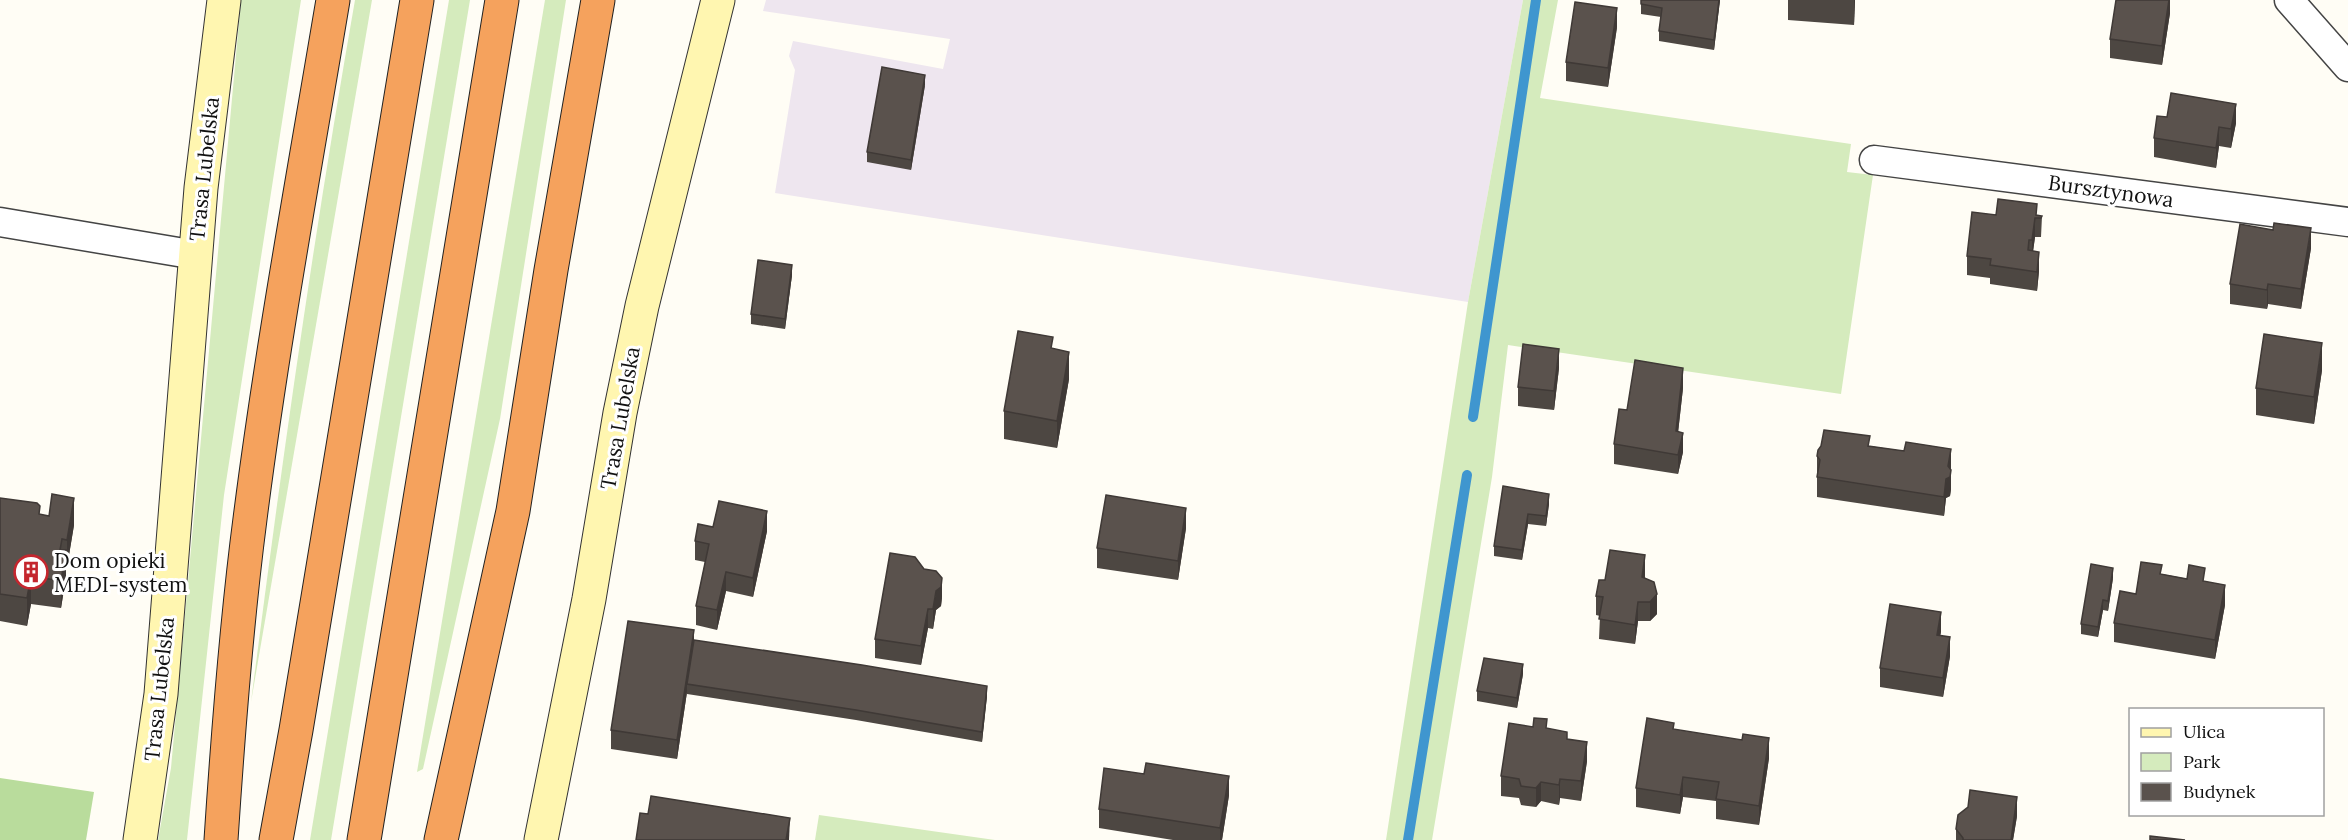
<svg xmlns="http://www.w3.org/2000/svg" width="2348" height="840" font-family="Lora,serif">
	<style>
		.industrial { fill: #eee6ef }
		.green { fill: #d5ebbd }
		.forest { fill: #b9dc9c }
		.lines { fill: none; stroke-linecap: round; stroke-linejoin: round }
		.stream { stroke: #3f96cf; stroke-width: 10 }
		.street-casing { stroke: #444; stroke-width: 31 }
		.secondary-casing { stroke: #333; stroke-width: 35 }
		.highway-casing { stroke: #222; stroke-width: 35 }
		.street { stroke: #fff; stroke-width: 28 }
		.secondary { stroke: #fff6b0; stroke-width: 33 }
		.highway { stroke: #f5a25d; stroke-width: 33 }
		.wall { fill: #4d4742 }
		.shaded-wall { fill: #3f3936 }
		.building { fill: #5a524d; stroke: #3f3936; stroke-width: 1.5 }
		.labels { text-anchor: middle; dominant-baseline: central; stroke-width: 6; stroke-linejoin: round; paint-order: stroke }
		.street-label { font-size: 21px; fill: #111; stroke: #fff }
		.poi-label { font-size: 21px; fill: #111; stroke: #fff; text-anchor: start }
	</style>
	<rect width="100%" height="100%" fill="#fffdf5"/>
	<path class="industrial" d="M766 0H1523L1468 302 775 193 795 70 789 56 793 41 943 69 950 39 763 11Z"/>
	<g class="green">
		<path d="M241 0H301L224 495 187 840H158L171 768Z"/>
		<path d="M355 0H372L251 702C281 467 314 233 355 0Z"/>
		<path d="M449 0H470L331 840H310Z"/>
		<path d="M545 0H566L500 419 423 769 417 772Z"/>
		<path d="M1523 0H1558L1540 98 1851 144 1847 172 1873 175 1841 394 1508 345 1492 477 1432 840H1386L1468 302Z"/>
		<path d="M819 815 995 840H815Z"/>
	</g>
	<path class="forest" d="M0 778 94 792 86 840H0Z"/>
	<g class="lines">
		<g class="stream">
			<path d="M1473 417 1536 0"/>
			<path d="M1408 840 1467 475"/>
		</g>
		<defs>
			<g id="street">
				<path d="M2289 0 2348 67"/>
				<path d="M1874 160 2348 222"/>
				<path d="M0 222 196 255"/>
			</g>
			<g id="secondary">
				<path d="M140 840 161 694 201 188 224 0"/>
				<path d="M541 840 589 599 620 413 642 306 718 0"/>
			</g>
			<g id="highway">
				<path d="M221 840C228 733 236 626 250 519 272 346 304 173 333 0"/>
				<path d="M276 840 296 730 417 0"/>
				<path d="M364 840 502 0"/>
				<path d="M441 840 513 511 551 270 598 0"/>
			</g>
		</defs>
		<use href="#street" class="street-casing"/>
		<use href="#secondary" class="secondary-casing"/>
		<use href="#highway" class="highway-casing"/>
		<use href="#street" class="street"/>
		<use href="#secondary" class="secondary"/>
		<use href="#highway" class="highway"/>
	</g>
	<g class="wall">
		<path d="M1720 0 1714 50 1659 41V31L1661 17 1641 14V4Z"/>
		<path d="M1788 0H1855L1854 25 1788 20Z"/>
		<path d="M2170 0V13L2162 65 2110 58V39Z"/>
		<path d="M1617 27 1608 87 1566 81V62Z"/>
		<path d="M925 85 911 170 867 162V152Z"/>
		<path d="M2167 117 2236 123 2231 148 2219 146 2216 168 2154 157V138Z"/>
		<path d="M1996 215 2042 216 2041 237H2035L2033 251 2039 271 2037 291 1990 284V278L1967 275V256Z"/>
		<path d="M2273 230 2311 248 2301 309 2268 304 2267 309 2230 304V284Z"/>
		<path d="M792 275 785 329 751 324V314Z"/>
		<path d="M1053 348 1069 379 1057 448 1004 439V411Z"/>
		<path d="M1559 368 1554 410 1518 406V387Z"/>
		<path d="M2322 370 2314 424 2256 415V388Z"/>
		<path d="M1683 388 1678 432 1683 452 1678 474 1614 464V444L1627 410Z"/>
		<path d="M1870 446 1904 451 1951 449V489L1950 496 1946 498 1944 516 1817 497V456Z"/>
		<path d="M1503 486 1549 504 1546 526 1528 524 1522 560 1494 556V546Z"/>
		<path d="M0 498 40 514 74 525 67 567H66V577L61 608 31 604 27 626 0 621Z"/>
		<path d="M713 527 767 531 753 597 726 591 717 630 696 625V606L705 562 695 560V541Z"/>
		<path d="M1186 528 1178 580 1097 568V548Z"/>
		<path d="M2162 574 2205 582 2225 605 2215 659 2114 642V623L2136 594Z"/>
		<path d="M1645 575V578L1657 614 1650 621H1638L1635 644 1599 639 1600 616 1596 615V596L1605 580Z"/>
		<path d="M2113 578 2108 611 2103 610 2098 637 2081 634V624Z"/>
		<path d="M942 597 941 606 936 610 933 629 928 628 921 665 875 658V639Z"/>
		<path d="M1941 632 1940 635 1950 656 1943 697 1880 687V668Z"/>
		<path d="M694 640 987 696 982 742 856 720 687 694V692L677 759 611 749V730Z"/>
		<path d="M1523 674 1517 708 1477 701V691Z"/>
		<path d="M1547 728 1567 739 1587 761 1581 801 1560 798 1559 805 1541 801 1536 807 1521 805 1519 798 1501 796V776Z"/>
		<path d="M1674 729 1769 758 1759 825 1716 819V801L1683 797 1680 814 1636 807V788Z"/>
		<path d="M1229 795 1222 840H1173L1099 828V809Z"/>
		<path d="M2017 816 2013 840H1956V829Z"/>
	</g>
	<g class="shaded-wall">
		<path d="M1719 0H1720L1714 50V40Z"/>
		<path d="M1854 0H1855L1854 25Z"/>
		<path d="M2169 0H2170V13L2162 65V46Z"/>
		<path d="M1617 8V27L1608 87V68Z"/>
		<path d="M925 75V85L911 170V160Z"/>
		<path d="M2236 104V123L2231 148V129Z"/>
		<path d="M2219 127V146L2216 168V148Z"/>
		<path d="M2035 218V237L2032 259V240Z"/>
		<path d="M2311 228V248L2301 309V289Z"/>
		<path d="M2039 252V271L2037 291V272Z"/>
		<path d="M792 265V275L785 329V319Z"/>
		<path d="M2268 284V304L2267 309V290Z"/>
		<path d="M2322 343V370L2314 424V397Z"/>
		<path d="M1559 349V368L1554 410V391Z"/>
		<path d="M1069 352V379L1057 448V421Z"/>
		<path d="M1683 368V388L1676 451V431Z"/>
		<path d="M1683 433V452L1678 474V455Z"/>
		<path d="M1951 449V468L1950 474 1951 470V489L1950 496 1946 498 1944 516V497Z"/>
		<path d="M1549 494V504L1546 526V516Z"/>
		<path d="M74 498V525L67 567V540Z"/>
		<path d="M1186 508V528L1178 580V561Z"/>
		<path d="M767 511V531L753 597V578Z"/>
		<path d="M1528 514V524L1522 560V550Z"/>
		<path d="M66 550V577L61 608V581Z"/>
		<path d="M1645 555V575L1642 597V577Z"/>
		<path d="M2113 568V578L2108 611V601Z"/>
		<path d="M726 572V591L717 630V610Z"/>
		<path d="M31 576V604L27 626V598Z"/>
		<path d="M942 578V597L941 606 936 610 933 629V609L936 591Z"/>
		<path d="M2225 585V605L2215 659V640Z"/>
		<path d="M1657 594V614L1650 621V602Z"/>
		<path d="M2103 600V610L2098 637V627Z"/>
		<path d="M1638 602V621L1635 644V625Z"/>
		<path d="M928 609V628L921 665V646Z"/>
		<path d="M1941 612V632L1937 654V635Z"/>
		<path d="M694 630V650L687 684V692L677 759V740Z"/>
		<path d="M1950 637V656L1943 697V678Z"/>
		<path d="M1523 664V674L1517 708V698Z"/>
		<path d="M987 686V696L982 742V732Z"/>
		<path d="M1769 738V758L1759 825V806Z"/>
		<path d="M1587 742V761L1581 801V781Z"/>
		<path d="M1229 776V795L1222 840H1220V828Z"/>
		<path d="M1683 777V797L1680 814V795Z"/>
		<path d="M1560 779V798L1559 805V785Z"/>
		<path d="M1541 782V801L1536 807V788Z"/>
		<path d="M2017 797V816L2013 840H2011Z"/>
		<path d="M790 818 789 840H786Z"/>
	</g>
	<g class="building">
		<path d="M1641 0H1719L1714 40 1659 31 1662 8 1641 4Z"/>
		<path d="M2116 0H2169L2162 46 2110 39Z"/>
		<path d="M1575 2 1617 8 1608 68 1566 62Z"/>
		<path d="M882 67 925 75 911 160 867 152Z"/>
		<path d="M2171 93 2236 104 2231 129 2219 127 2216 148 2154 138 2157 116 2167 117Z"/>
		<path d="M1998 199 2037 204 2036 215 2042 216 2041 218H2035L2032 240H2029L2028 250 2039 252 2037 272 1990 265 1991 259 1967 256 1972 212 1996 215Z"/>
		<path d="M2274 223 2311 228 2301 289 2268 284 2267 290 2230 284 2240 224 2273 230Z"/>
		<path d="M758 260 792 265 785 319 751 314Z"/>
		<path d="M1018 331 1053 337 1051 348 1069 352 1057 421 1004 411Z"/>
		<path d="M2264 334 2322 343 2314 397 2256 388Z"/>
		<path d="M1523 344 1559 349 1554 391 1518 387Z"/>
		<path d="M1635 360 1683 368 1676 431 1683 433 1678 455 1614 444 1619 409 1627 410Z"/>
		<path d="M1824 430 1870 436 1868 446 1904 451 1906 442 1951 449 1948 466 1951 470 1950 477 1946 479 1944 497 1817 477 1820 460 1817 456 1818 450 1821 446Z"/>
		<path d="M1503 486 1549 494 1546 516 1528 514 1522 550 1494 546Z"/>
		<path d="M52 494 74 498 67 540 62 539 60 550H66L61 581 31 576 27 598 0 594V498L37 503 40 506 39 514 49 516Z"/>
		<path d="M1106 495 1186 508 1178 561 1097 548Z"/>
		<path d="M719 501 767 511 753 578 726 572 717 610 696 606 709 544 695 541 698 524 713 527Z"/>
		<path d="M1610 550 1645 555 1642 577 1654 582 1657 594 1650 602H1638L1635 625 1599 619 1603 597 1596 596 1599 580H1605Z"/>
		<path d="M890 553 915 557 924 569 936 571 942 578 941 587 936 591 933 609H928L921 646 875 639Z"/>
		<path d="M2141 562 2162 565 2160 574 2187 579 2189 565 2205 568 2203 581 2225 585 2215 640 2114 623 2120 591 2136 594Z"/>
		<path d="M2091 564 2113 568 2108 601 2103 600 2098 627 2081 624Z"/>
		<path d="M1890 604 1941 612 1937 635 1950 637 1943 678 1880 668Z"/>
		<path d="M628 621 694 630 677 740 611 730Z"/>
		<path d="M694 640 862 665 987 686 982 732 856 710 687 684Z"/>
		<path d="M1484 658 1523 664 1517 698 1477 691Z"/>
		<path d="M1534 718 1547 719 1546 728 1567 732V739L1587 742 1581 781 1560 779 1559 785 1541 782 1536 788 1521 786 1519 779 1501 776 1509 723 1533 727Z"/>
		<path d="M1647 718 1674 723 1673 729 1742 740 1743 734 1769 738 1759 806 1716 799 1719 782 1683 777 1680 795 1636 788Z"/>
		<path d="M1146 763 1229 776 1220 828 1099 809 1104 768 1144 774Z"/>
		<path d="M1970 790 2017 797 2011 840H1963V838L1956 829 1958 815 1968 807Z"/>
		<path d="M651 796 790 818 786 840H636L640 813 648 814Z"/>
		<path d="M2150 836 2185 840H2150Z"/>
	</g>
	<defs>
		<symbol id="building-ring" viewBox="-11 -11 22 22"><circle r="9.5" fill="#fff" stroke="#c4262e" stroke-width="1.5"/><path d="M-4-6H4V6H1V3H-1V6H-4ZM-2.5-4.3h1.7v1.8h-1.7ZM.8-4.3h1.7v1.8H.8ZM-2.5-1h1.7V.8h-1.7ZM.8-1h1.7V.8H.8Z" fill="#c4262e"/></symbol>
	</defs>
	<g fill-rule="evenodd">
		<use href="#building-ring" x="12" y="553" width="38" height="38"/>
	</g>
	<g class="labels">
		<g class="street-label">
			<text transform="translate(204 169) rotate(-84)">Trasa Lubelska</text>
			<text transform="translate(2111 191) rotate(8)">Bursztynowa</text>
			<text transform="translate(620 418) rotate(-80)">Trasa Lubelska</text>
			<text transform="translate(159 689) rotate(-84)">Trasa Lubelska</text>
		</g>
		<g class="poi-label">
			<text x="54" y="560">Dom opieki<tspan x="54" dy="24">MEDI-system</tspan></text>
		</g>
	</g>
	<rect x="2129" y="708" width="195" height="108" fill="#ffffff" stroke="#a0a0a0" stroke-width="1.5"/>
	<rect x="2141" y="728" width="30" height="9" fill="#fff6b0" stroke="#a0a0a0" stroke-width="1.5"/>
	<text x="2183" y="738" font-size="18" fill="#111111">Ulica</text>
	<rect x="2141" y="753" width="30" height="18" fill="#d5ebbd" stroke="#a0a0a0" stroke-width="1.5"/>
	<text x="2183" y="768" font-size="18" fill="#111111">Park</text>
	<rect x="2141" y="783" width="30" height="18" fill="#5a524d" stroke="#a0a0a0" stroke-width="1.5"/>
	<text x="2183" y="798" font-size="18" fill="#111111">Budynek</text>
</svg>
